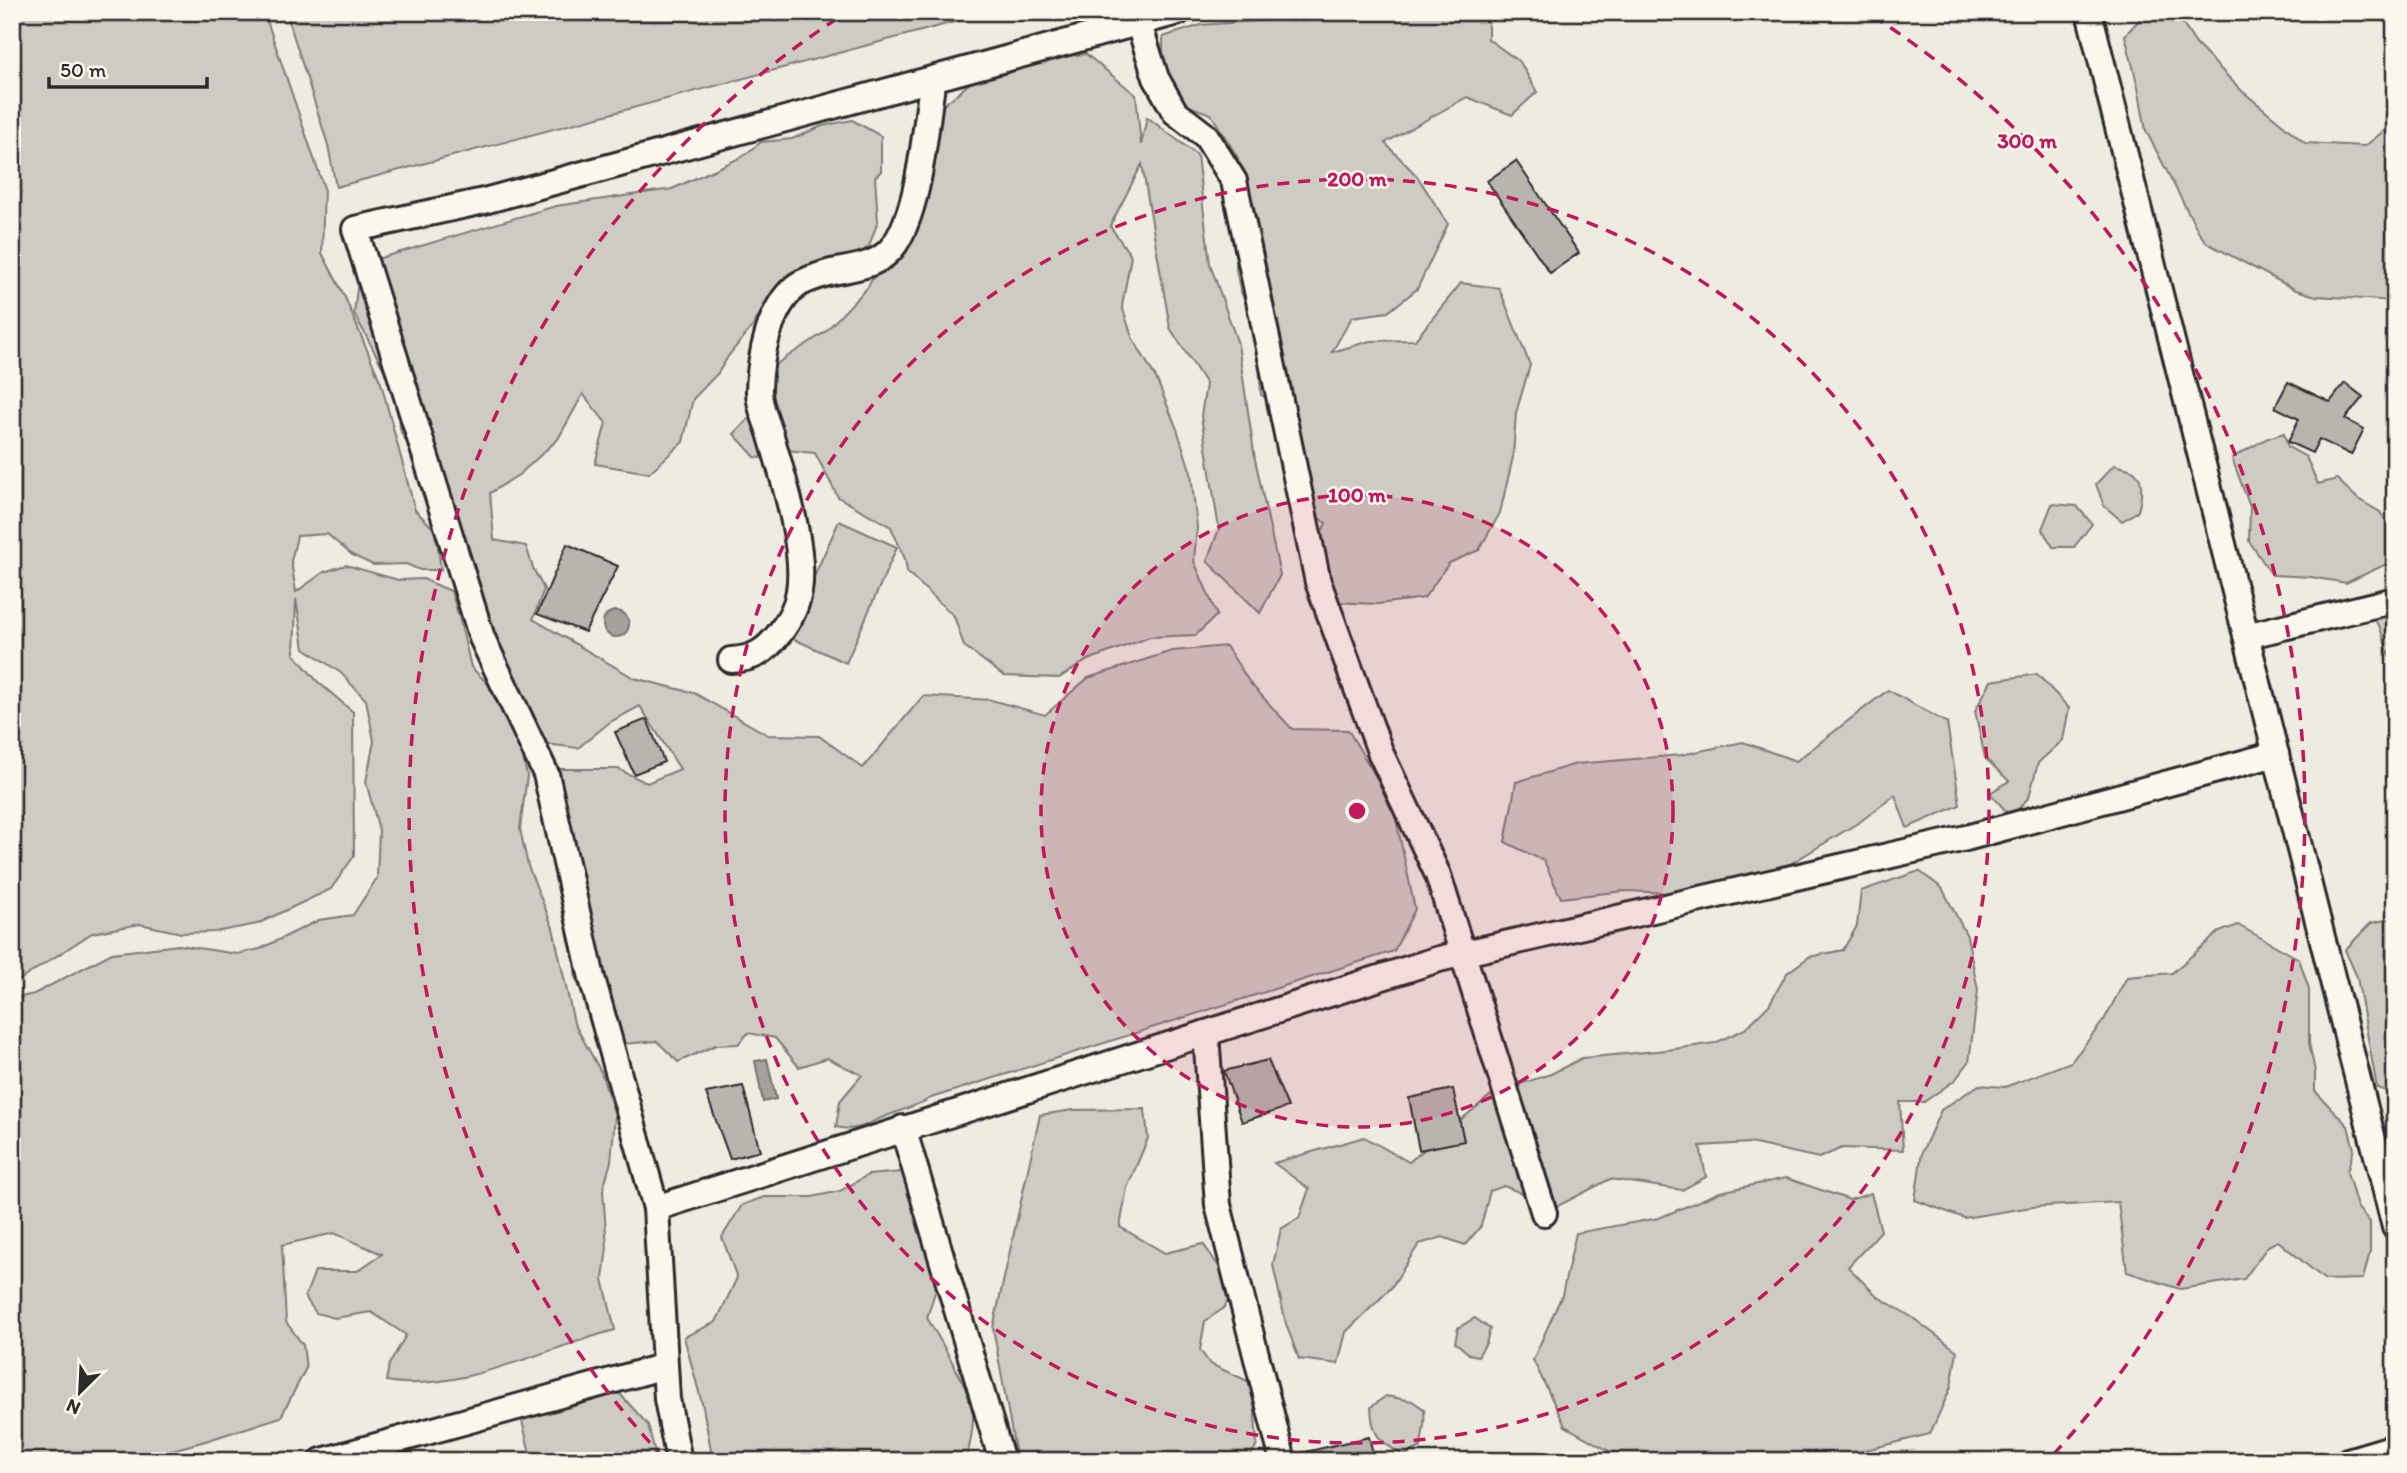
<svg xmlns="http://www.w3.org/2000/svg" width="2407" height="1473" font-family="Itim,sans-serif">
	<style>
		.green { fill: #cecbc2; stroke: #7c7b76; stroke-width: 2 }
		.water { fill: #a4a29a; stroke: #74726e; stroke-width: 2 }
		.building { fill: #b8b5ae; stroke: #2b2b2b; stroke-width: 2 }
		.lines { fill: none; stroke-linecap: round; stroke-linejoin: round }
		.minor-casing { stroke: #2b2b2b; stroke-width: 30 }
		.minor { stroke: #fbf7ec; stroke-width: 24 }
		.ring { fill: none; stroke: #c2185b; stroke-width: 3.5; stroke-dasharray: 12 9 }
		.centre { fill: #c2185b; stroke: #fbf7ec; stroke-width: 3.5 }
		.ring-label { font-size: 21px; text-anchor: middle; font-weight: bold; fill: #c2185b; stroke: #fbf7ec; stroke-width: 5; stroke-linejoin: round; paint-order: stroke }
	</style>
	<rect width="100%" height="100%" fill="#eeebe0"/>
	<filter id="ink" filterUnits="userSpaceOnUse"><feTurbulence type="fractalNoise" baseFrequency=".0143" numOctaves="2"/><feDisplacementMap in="SourceGraphic" scale="14" xChannelSelector="R" yChannelSelector="G"/><feConvolveMatrix kernelMatrix="1 2 1 2 8 2 1 2 1" color-interpolation-filters="sRGB"/></filter>
	<g filter="url(#ink)">
		<g class="green">
			<path d="M12 12H264L324 188 322 253 344 295 381 383 415 510 436 531 441 570H420L406 564 373 565 352 555 327 534 297 536 291 561 296 592 324 572 346 565 398 580 423 579 451 591 459 617 471 667 496 692 516 725 527 776 520 829 528 866 553 928 574 1023 601 1072 615 1116 611 1161 603 1190 607 1247 603 1279 615 1330C546 1348 456 1394 386 1381L389 1365 406 1335 371 1312 335 1318 316 1313 305 1297 315 1271H357L382 1254 334 1233 282 1245 286 1322 303 1345 306 1368 281 1417 202 1442 130 1461H12V999L34 994 112 953 179 945 237 954 260 949 319 920 353 915 377 878 379 830 366 782 374 741 366 700 341 673 304 648 296 599 294 654 317 681 353 712 354 856 331 889 257 924 215 932 181 933 140 924 92 933 12 985Z"/>
			<path d="M286 12H992L336 187 328 145Z"/>
			<path d="M1297 12H1488V39L1520 62 1537 92 1512 115 1467 97 1385 143 1417 176 1448 224 1417 289 1388 312 1352 317 1332 352 1370 341 1415 340 1461 283 1499 288 1530 365 1516 413 1513 457 1500 513 1479 550 1449 563 1424 598 1378 604 1331 602 1314 549 1326 523 1295 502 1292 412 1261 395 1257 327 1240 290 1236 269 1238 158 1211 114 1164 97 1163 37 1201 25 1285 19Z"/>
			<path d="M2162 12H2175L2196 44 2242 91 2305 143 2365 146 2395 122V301L2316 296 2296 290 2207 243 2199 233 2146 131 2138 87 2125 35 2142 17Z"/>
			<path d="M1086 54 1136 95 1141 145 1147 117 1197 155 1210 264 1238 344 1255 459 1280 575 1260 613 1207 561 1219 529 1201 416 1206 384 1170 328 1142 164 1110 226 1131 256 1122 306 1132 337 1156 378 1177 429 1191 473 1197 527 1194 561 1217 615 1196 635 1150 637 1088 660 1059 678 1004 676 964 646 954 616 907 572 905 559 891 527 838 497 815 453 784 450 767 459 755 457 734 434 761 406 770 368 825 332 868 287 888 249 929 117 994 63Z"/>
			<path d="M852 120 881 136V171L875 177 878 221 869 246 846 266 814 271 773 290 753 326 729 355 718 373 693 399 683 442 649 473 595 464 606 423 583 394 558 439 520 474 490 493 494 540 526 546 533 568 544 589 533 619 634 678 694 693 768 735 819 736 863 768 923 696 991 700 1045 715 1088 678 1172 651 1226 646 1250 683 1292 729 1348 730 1393 805 1415 909 1394 951 931 1098C917 1106 904 1109 889 1115 869 1122 859 1133 836 1127L840 1101 862 1075 827 1058 799 1067 775 1038 748 1033 738 1044 716 1045 678 1062 657 1041 623 1044 589 1009 576 979 552 769H618L647 783 680 769 640 706 610 722 578 748 537 743 497 670 430 483 401 432 392 385 354 313 360 264 556 206 672 189 742 157 761 142 792 139 822 126Z"/>
			<path d="M2284 433 2288 447 2306 457 2318 484 2337 479 2358 499 2380 512 2395 535V560L2346 583 2311 577 2272 575 2249 541 2250 507 2232 458 2268 438Z"/>
			<path d="M2114 465C2120 467 2131 468 2135 472 2145 481 2141 500 2138 511L2122 521 2104 506 2096 484Z"/>
			<path d="M2052 504 2077 506 2092 524 2074 547H2053L2042 529Z"/>
			<path d="M839 521 897 547 846 663 787 636Z"/>
			<path d="M2395 595V664H2392L2380 628 2363 602Z"/>
			<path d="M2037 674 2069 708 2063 740 2038 763 2029 797 2011 817 1990 793 2009 781 1985 758 1975 711 1991 681Z"/>
			<path d="M1888 690 1947 723 1960 805 1907 828 1895 795 1861 821 1790 864 1716 895 1625 891 1561 898 1544 861 1505 842 1516 782 1576 764 1681 755 1743 742 1796 761Z"/>
			<path d="M1919 871 1942 888 1967 936 1978 990 1969 1062 1955 1080 1924 1102H1900L1903 1150 1842 1148 1819 1158 1750 1143 1700 1146 1706 1177 1682 1190 1610 1179 1556 1207 1504 1186 1490 1191 1481 1226 1465 1245 1443 1237 1419 1244 1391 1288 1346 1332 1338 1364 1299 1359 1286 1324 1273 1265 1281 1229 1299 1218 1309 1189 1274 1163 1364 1137 1409 1162 1495 1092 1551 1074 1582 1058 1667 1050 1715 1043 1745 1029 1769 1005 1787 973 1809 957 1843 950 1857 926 1861 891Z"/>
			<path d="M2395 918V1094L2377 1088 2357 977 2345 950 2371 923Z"/>
			<path d="M2238 925 2299 959 2309 989V1043L2315 1071V1091L2348 1126 2354 1149 2347 1172 2357 1207 2370 1222V1252L2363 1279 2325 1280 2278 1241 2268 1246 2244 1279 2180 1289 2127 1272 2118 1202 2032 1207 1964 1218 1915 1200 1922 1152 1941 1110 1979 1085 2005 1087 2071 1062 2104 1020 2127 977 2172 973 2219 932Z"/>
			<path d="M1145 1109 1148 1138 1127 1188 1120 1227 1165 1253 1203 1244 1220 1268 1232 1293 1224 1308 1205 1321 1200 1350 1210 1364 1250 1382 1254 1401 1257 1445 1247 1461H1017L993 1328 1040 1115 1073 1110Z"/>
			<path d="M913 1171 938 1282 927 1318C939 1338 971 1391 973 1412 974 1428 970 1445 966 1461H713L703 1407 684 1337 716 1322 737 1278 722 1237 742 1205 764 1197H812L840 1191 868 1175Z"/>
			<path d="M1786 1178 1850 1200 1871 1193 1881 1231 1848 1267 1877 1296 1913 1318 1957 1351 1951 1387 1930 1434 1822 1461H1627L1565 1426 1533 1360 1562 1295 1576 1233 1659 1218 1720 1192Z"/>
			<path d="M1475 1318 1490 1329 1486 1343 1478 1356 1469 1354 1455 1342 1458 1328Z"/>
			<path d="M611 1384 648 1425 657 1461H532L520 1413Z"/>
			<path d="M1386 1396 1412 1401 1424 1409C1426 1425 1422 1432 1421 1447L1403 1456C1380 1440 1372 1438 1371 1407Z"/>
		</g>
		<g class="water">
			<circle cx="616" cy="624" r="13"/>
			<path d="M767 1059 776 1099 763 1102 755 1061Z"/>
		</g>
		<g class="building">
			<path d="M1516 161 1579 253 1550 273 1487 181Z"/>
			<path d="M2288 382 2330 402 2345 383 2363 397 2345 419 2364 429 2351 455 2319 439 2312 453 2288 442 2299 419 2275 407Z"/>
			<path d="M567 544 618 566 585 632 537 614Z"/>
			<path d="M647 719 664 762 634 774 615 732Z"/>
			<path d="M1268 1060 1288 1107 1242 1122 1224 1071Z"/>
			<path d="M743 1086 760 1151 730 1159 706 1093Z"/>
			<path d="M1453 1089 1464 1141 1419 1150 1409 1098Z"/>
			<path d="M1369 1437 1375 1461H1297V1454Z"/>
		</g>
		<g class="lines">
			<defs>
				<g id="minor">
					<path d="M2089 12 2395 1227"/>
					<path d="M1138 21 1156 78 1175 112 1206 136 1234 181 1318 582 1381 754 1438 875 1544 1213"/>
					<path d="M2246 636 2395 600"/>
					<path d="M731 660C753 659 765 652 779 634 789 621 797 607 799 591 806 548 783 478 771 436 767 422 758 404 759 389 760 357 769 309 795 287 801 281 816 277 824 274 849 267 878 269 895 244 921 205 925 126 933 79"/>
					<path d="M1206 1033 1218 1205 1283 1461"/>
					<path d="M903 1128 1002 1461"/>
					<path d="M656 1208 592 978 546 774 482 638 355 229 484 201 1178 12"/>
					<path d="M322 1461 665 1366"/>
					<path d="M679 1461 667 1399 656 1208 1439 959 1966 838 2276 754"/>
					<path d="M2348 1461 2395 1447"/>
				</g>
			</defs>
			<use href="#minor" class="minor-casing"/>
			<use href="#minor" class="minor"/>
		</g>
	</g>
	<circle cx="1357" cy="811" r="316" fill="#c2185b" fill-opacity=".12"/>
	<g class="ring">
		<circle cx="1357" cy="811" r="316"/>
		<circle cx="1357" cy="811" r="632"/>
		<path d="M664 1458A948 948 0 0 1 841 16M1873 16A948 948 0 0 1 2050 1458"/>
	</g>
	<circle cx="1357" cy="811" r="10" class="centre"/>
	<g class="ring-label">
		<text x="2027" y="148">300 m</text>
		<text x="1357" y="186">200 m</text>
		<text x="1357" y="502">100 m</text>
	</g>
	<rect width="2407" height="1473" fill="none" stroke="#fbf7ec" stroke-width="42"/>
	<rect x="21" y="21" width="2365" height="1431" fill="none" stroke="#2b2b2b" stroke-width="2.5" filter="url(#ink)"/>
	<g transform="translate(80 1392) rotate(204)" stroke="#fbf7ec" stroke-width="5" paint-order="stroke">
	<path d="M0-5L12 26L0 18L-12 26Z" fill="#2b2b2b"/>
	<text y="-10" font-size="19" font-weight="bold" text-anchor="middle" fill="#2b2b2b">N</text>
	</g>
	<path d="M49 77v10h158v-10" fill="none" stroke="#2b2b2b" stroke-width="3.5"/>
	<text x="60" y="77" font-size="21" fill="#2b2b2b" stroke="#fbf7ec" stroke-width="5" paint-order="stroke">50 m</text>
</svg>
